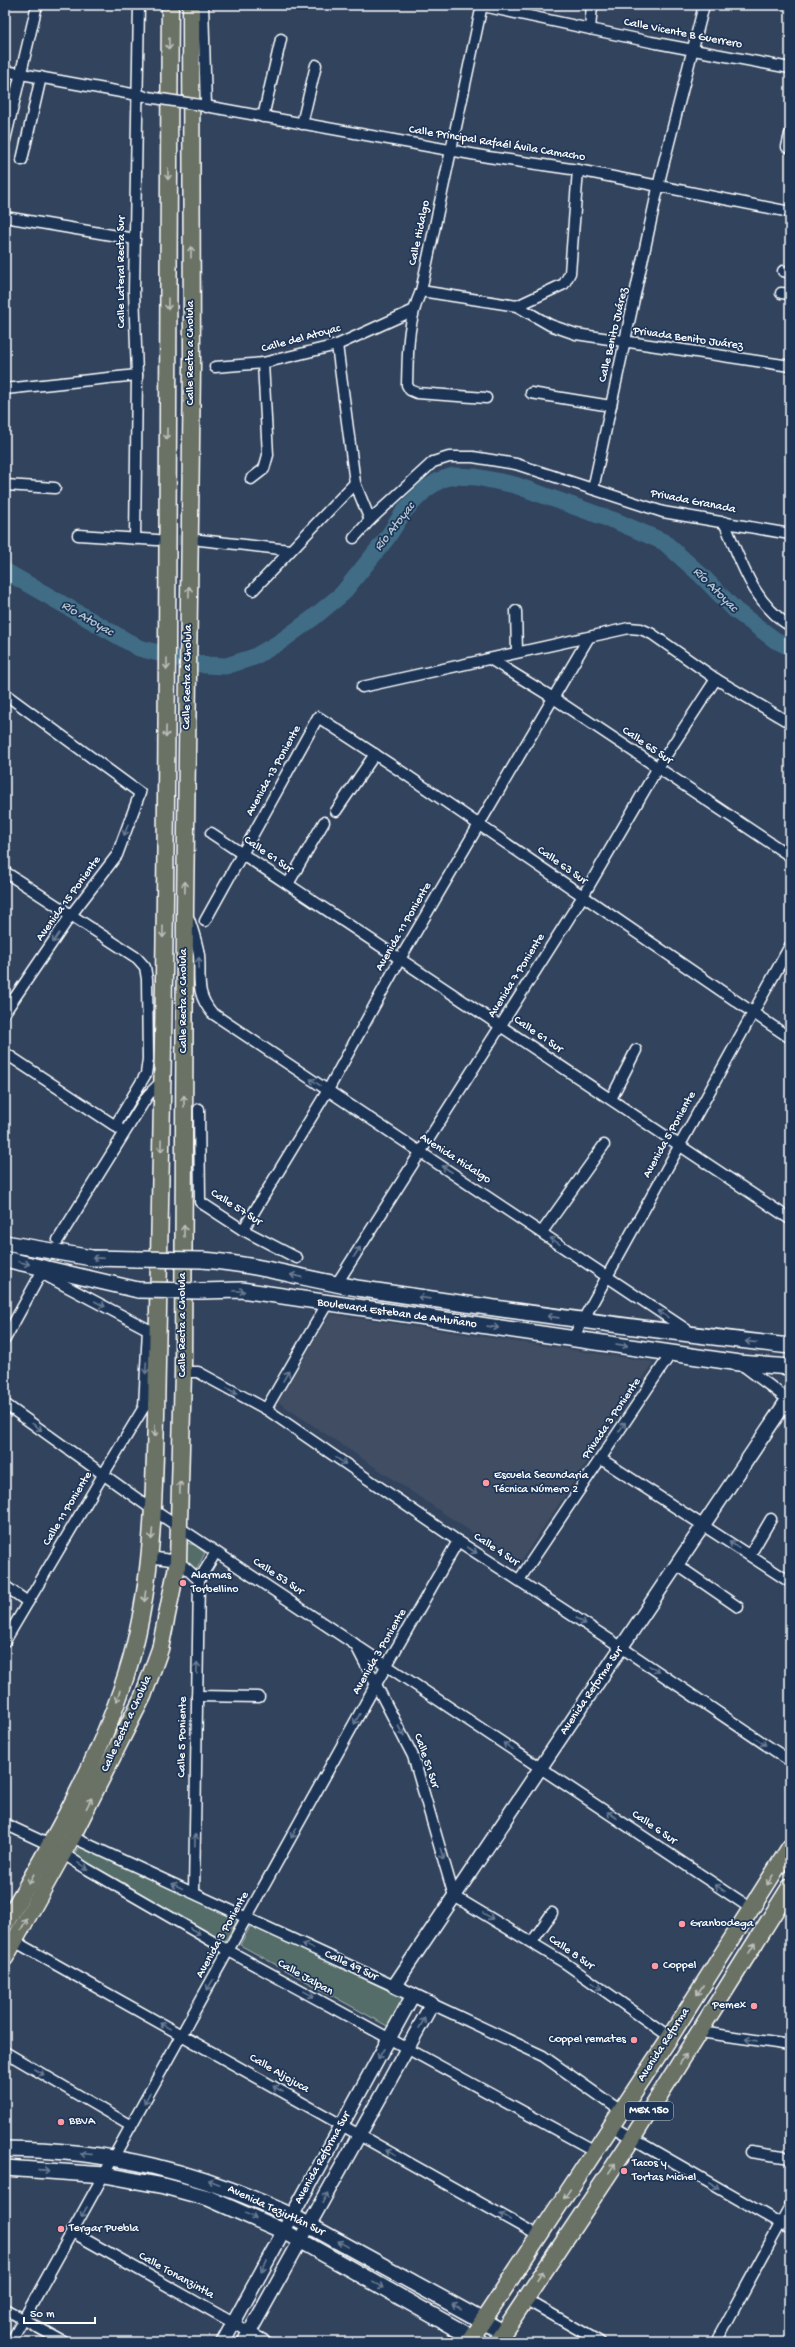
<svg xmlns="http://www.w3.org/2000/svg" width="795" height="2347" font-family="'Gochi Hand',sans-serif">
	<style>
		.built { fill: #404d62 }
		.green { fill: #546d69; stroke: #aab6b4 }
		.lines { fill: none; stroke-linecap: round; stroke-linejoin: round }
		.river { stroke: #406c86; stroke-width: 17 }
		.minor-tunnel { stroke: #515f75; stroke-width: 10; stroke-dasharray: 10 5; stroke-linecap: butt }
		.minor-casing { stroke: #fff; stroke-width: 13 }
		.tertiary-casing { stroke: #fff; stroke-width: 16 }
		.secondary-casing { stroke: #fff; stroke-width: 18 }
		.primary-casing { stroke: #fff; stroke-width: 19 }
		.minor { stroke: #1d3557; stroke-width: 10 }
		.tertiary { stroke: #1d3557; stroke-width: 13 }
		.secondary { stroke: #1d3557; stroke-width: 15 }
		.primary { stroke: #6a7165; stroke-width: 16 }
		.minor-bridge-casing { stroke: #fff; stroke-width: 13; stroke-linecap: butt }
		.secondary-bridge-casing { stroke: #fff; stroke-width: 18; stroke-linecap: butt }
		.minor-bridge { stroke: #1d3557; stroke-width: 10 }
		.secondary-bridge { stroke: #1d3557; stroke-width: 15 }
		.oneway { stroke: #bcbfba }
		.oneway2 { stroke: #6c7c92 }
		.poi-dot { fill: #ff9aa2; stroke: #1d3557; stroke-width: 1.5 }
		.labels { text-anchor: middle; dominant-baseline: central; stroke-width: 3.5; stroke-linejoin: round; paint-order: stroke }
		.shield { fill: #1d3557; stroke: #bbc2cd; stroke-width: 1 }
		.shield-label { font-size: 11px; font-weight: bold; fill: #fff }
		.street-label { font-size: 12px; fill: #fff; stroke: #1d3557 }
		.poi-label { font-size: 12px; fill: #fff; stroke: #1d3557; text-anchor: start }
		.water-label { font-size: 13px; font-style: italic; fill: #b3c4cf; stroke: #1d3557 }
	</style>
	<rect width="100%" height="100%" fill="#32435d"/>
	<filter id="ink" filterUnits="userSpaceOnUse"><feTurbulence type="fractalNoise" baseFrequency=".025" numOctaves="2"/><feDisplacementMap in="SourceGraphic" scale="8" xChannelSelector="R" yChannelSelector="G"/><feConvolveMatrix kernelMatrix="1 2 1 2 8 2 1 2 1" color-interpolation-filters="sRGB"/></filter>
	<g filter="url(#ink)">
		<path class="built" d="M330 1314 654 1362 519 1564 278 1402Z"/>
		<g class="green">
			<path d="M187 1543 195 1545 205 1553 197 1569 187 1565 184 1559Z"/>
			<path d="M80 1845 239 1918 224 1943 73 1856Z"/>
			<path d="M251 1925 404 1998 389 2027 240 1945Z"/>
		</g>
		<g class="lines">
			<path class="river" d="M5 571 139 648 205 665 226 666 254 657 280 642 313 618 342 594 387 538 405 510 426 489 440 480 453 476 476 477 515 485 618 522 664 542 702 576 735 610 775 640 790 647"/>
			<path class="minor-tunnel" d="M163 540H195"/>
			<defs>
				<g id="minor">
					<path d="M203 5 206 107"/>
					<path d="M478 5 651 42 790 68"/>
					<path d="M482 5 421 291C407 323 408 351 407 385L410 390 417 393 486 398"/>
					<path d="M590 29 592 5"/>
					<path d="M5 71 143 96"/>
					<path d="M200 105 488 157 578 170 790 212"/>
					<path d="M263 117 281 39"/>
					<path d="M302 124 316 65"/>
					<path d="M790 134 787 147H790"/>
					<path d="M5 140 37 5"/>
					<path d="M22 160 41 77"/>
					<path d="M5 217 135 239"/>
					<path d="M783 271 790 273"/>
					<path d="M421 291 517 306 564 284 570 273 578 170"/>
					<path d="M781 293 790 294"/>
					<path d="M517 306 550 325 576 334 790 366"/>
					<path d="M337 345 355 483 370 520"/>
					<path d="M215 367 263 363 337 345 412 311"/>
					<path d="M5 389 137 375"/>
					<path d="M531 393 611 406"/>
					<path d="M251 479 264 469 268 455 263 363"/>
					<path d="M5 485 55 488"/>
					<path d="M593 489 661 174 704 5"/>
					<path d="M724 522C741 561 752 602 790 626"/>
					<path d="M78 535 157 540"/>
					<path d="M354 538 370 520 433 462 449 457H473L516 464 663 512 790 534"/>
					<path d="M135 539 137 375 134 290 139 5"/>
					<path d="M200 540 290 550"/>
					<path d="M253 590 355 483"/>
					<path d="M516 611 517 652"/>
					<path d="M490 659 555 699 790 856"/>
					<path d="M362 687 629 628 641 629 652 634 716 679 785 720 790 721"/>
					<path d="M5 694 140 793 117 855 71 915 5 1012"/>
					<path d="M336 811 375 754"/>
					<path d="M211 833 790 1219"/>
					<path d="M5 872 137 958 145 967 147 979 148 1059 146 1074 115 1126"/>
					<path d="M288 884 324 822"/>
					<path d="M189 919C193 931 197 942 199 955 201 980 195 992 212 1013L690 1332"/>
					<path d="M205 921 318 717 405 774 790 1038"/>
					<path d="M5 1053 120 1129"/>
					<path d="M611 1099 636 1050"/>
					<path d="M199 1109 200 1202 243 1230 297 1258"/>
					<path d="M243 1230 328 1090 400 959 589 637"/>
					<path d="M542 1232 604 1145"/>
					<path d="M58 1240 148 1095 162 1081"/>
					<path d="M41 1273 157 1334"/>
					<path d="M336 1285 583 896 657 769 716 679"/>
					<path d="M573 1338 790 946"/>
					<path d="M5 1339 44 1268"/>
					<path d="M741 1364 790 1401"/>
					<path d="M183 1372H198L266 1409 458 1541 621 1647 790 1761"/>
					<path d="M5 1404 153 1510 752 1909"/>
					<path d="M144 1407 148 1329"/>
					<path d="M266 1409 327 1304"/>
					<path d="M601 1459 790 1582"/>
					<path d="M750 1555 771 1519"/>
					<path d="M149 1557 178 1561 199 1580"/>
					<path d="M677 1565 738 1607"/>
					<path d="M199 1580 216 1552"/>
					<path d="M519 1580 672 1352"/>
					<path d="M5 1586 28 1602"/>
					<path d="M5 1641 103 1475 144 1407 156 1392"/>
					<path d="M355 1644 413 1756 454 1896 565 1963 670 2037"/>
					<path d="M197 1696 259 1697"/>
					<path d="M5 1824 50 1845 87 1869 229 1951 595 2151"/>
					<path d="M72 1837 394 1986"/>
					<path d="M194 1893 199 1580"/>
					<path d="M5 1936 539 2236"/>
					<path d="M532 1942 552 1913"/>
					<path d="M432 2004 543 2056 621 2111"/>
					<path d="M700 2032 790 2045"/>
					<path d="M5 2052 131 2126"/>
					<path d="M611 2126 790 2229"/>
					<path d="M750 2152 790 2158"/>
					<path d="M72 2232 267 2342"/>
					<path d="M525 2299 600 2342"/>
					<path d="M5 2309 64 2342"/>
					<path d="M11 2342 376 1684 458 1541"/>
					<path d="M716 2342 790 2206"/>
				</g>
				<g id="tertiary">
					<path d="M223 2342 413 1995"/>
					<path d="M244 2342 432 2004 394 1986 790 1396"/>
				</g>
				<g id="secondary">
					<path d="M5 1243 92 1258 137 1259"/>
					<path d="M5 1259 138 1290"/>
					<path d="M202 1260C258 1264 308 1280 363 1289 505 1310 647 1330 790 1346"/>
					<path d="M201 1291 241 1290 739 1363 790 1367"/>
					<path d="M5 2149C110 2150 197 2171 292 2216L503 2332"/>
					<path d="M5 2168 105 2175 164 2186 208 2198 283 2231 480 2342"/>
				</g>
				<g id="primary">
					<path d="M5 1924C54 1839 104 1754 131 1659 153 1580 154 1498 156 1416 158 1328 159 1240 161 1152 169 770 167 387 170 5"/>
					<path d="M5 1958 72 1837 143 1696 160 1649 178 1561 183 1372 185 907 192 367 191 5"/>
					<path d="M469 2342 670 2037 790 1847"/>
					<path d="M497 2342 632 2139 790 1887"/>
				</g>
			</defs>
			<use href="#minor" class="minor-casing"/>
			<use href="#tertiary" class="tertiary-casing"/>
			<use href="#secondary" class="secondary-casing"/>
			<use href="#primary" class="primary-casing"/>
			<use href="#minor" class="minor"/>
			<use href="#tertiary" class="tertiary"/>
			<use href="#secondary" class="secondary"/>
			<use href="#primary" class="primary"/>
			<defs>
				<path id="minor-bridge" d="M148 97 200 105"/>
				<g id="secondary-bridge">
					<path d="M137 1259 202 1260"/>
					<path d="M138 1290 201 1291"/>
				</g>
			</defs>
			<use href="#minor-bridge" class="minor-bridge-casing"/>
			<use href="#secondary-bridge" class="secondary-bridge-casing"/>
			<use href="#minor-bridge" class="minor-bridge"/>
			<use href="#secondary-bridge" class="secondary-bridge"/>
		</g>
		<defs><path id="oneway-shaft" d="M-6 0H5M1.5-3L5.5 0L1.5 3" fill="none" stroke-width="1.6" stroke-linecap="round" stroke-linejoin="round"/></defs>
		<g class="oneway">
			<use href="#oneway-shaft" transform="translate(169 44) rotate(90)"/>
			<use href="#oneway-shaft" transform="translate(168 174) rotate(90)"/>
			<use href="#oneway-shaft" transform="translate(191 252) rotate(-90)"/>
			<use href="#oneway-shaft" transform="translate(168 304) rotate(90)"/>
			<use href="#oneway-shaft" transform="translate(167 434) rotate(90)"/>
			<use href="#oneway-shaft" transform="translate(189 592) rotate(-89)"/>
			<use href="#oneway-shaft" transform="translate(167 664) rotate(90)"/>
			<use href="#oneway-shaft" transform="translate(166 732) rotate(91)"/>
			<use href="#oneway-shaft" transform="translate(185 887) rotate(-89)"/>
			<use href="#oneway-shaft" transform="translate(163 932) rotate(90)"/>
			<use href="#oneway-shaft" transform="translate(184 1101) rotate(-90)"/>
			<use href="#oneway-shaft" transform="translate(161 1146) rotate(91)"/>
			<use href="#oneway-shaft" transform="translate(184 1231) rotate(-90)"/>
			<use href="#oneway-shaft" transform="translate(155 1431) rotate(91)"/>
			<use href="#oneway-shaft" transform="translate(180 1487) rotate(-88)"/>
			<use href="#oneway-shaft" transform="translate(152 1534) rotate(95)"/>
			<use href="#oneway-shaft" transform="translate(145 1596) rotate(97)"/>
			<use href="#oneway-shaft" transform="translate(118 1696) rotate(109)"/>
			<use href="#oneway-shaft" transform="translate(89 1803) rotate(-63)"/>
			<use href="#oneway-shaft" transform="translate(31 1879) rotate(120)"/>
			<use href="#oneway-shaft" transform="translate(770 1880) rotate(121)"/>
			<use href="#oneway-shaft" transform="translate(24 1924) rotate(-62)"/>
			<use href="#oneway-shaft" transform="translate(752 1948) rotate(-59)"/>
			<use href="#oneway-shaft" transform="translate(700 1990) rotate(123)"/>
			<use href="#oneway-shaft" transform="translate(683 2059) rotate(-57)"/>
			<use href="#oneway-shaft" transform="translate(612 2168) rotate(-56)"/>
			<use href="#oneway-shaft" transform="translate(567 2194) rotate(124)"/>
			<use href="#oneway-shaft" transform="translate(540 2276) rotate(-57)"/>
		</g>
		<g class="oneway2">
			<use href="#oneway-shaft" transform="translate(126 830) rotate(110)"/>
			<use href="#oneway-shaft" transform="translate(56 938) rotate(124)"/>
			<use href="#oneway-shaft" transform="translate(199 963) rotate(-92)"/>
			<use href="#oneway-shaft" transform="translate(315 1082) rotate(-146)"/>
			<use href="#oneway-shaft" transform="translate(447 1169) rotate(-147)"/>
			<use href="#oneway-shaft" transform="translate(555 1241) rotate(-146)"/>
			<use href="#oneway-shaft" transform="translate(357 1252) rotate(-57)"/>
			<use href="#oneway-shaft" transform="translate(98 1258) rotate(-178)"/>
			<use href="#oneway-shaft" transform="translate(24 1263) rotate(14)"/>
			<use href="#oneway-shaft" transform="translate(296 1276) rotate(-167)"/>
			<use href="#oneway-shaft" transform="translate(239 1291) rotate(3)"/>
			<use href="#oneway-shaft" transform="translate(424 1298) rotate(-172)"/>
			<use href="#oneway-shaft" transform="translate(100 1304) rotate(28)"/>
			<use href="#oneway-shaft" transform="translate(663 1314) rotate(-145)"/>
			<use href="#oneway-shaft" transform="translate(553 1317) rotate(-172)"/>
			<use href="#oneway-shaft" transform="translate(493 1327) rotate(8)"/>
			<use href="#oneway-shaft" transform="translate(751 1342) rotate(-174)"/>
			<use href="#oneway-shaft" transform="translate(622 1345) rotate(8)"/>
			<use href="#oneway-shaft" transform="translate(146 1368) rotate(93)"/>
			<use href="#oneway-shaft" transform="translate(286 1376) rotate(-60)"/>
			<use href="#oneway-shaft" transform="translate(232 1391) rotate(29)"/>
			<use href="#oneway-shaft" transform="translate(37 1427) rotate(36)"/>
			<use href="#oneway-shaft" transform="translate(622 1427) rotate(-56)"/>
			<use href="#oneway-shaft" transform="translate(341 1461) rotate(34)"/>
			<use href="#oneway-shaft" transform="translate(734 1545) rotate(-147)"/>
			<use href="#oneway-shaft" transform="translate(472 1550) rotate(33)"/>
			<use href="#oneway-shaft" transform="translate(581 1621) rotate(33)"/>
			<use href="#oneway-shaft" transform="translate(197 1668) rotate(-89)"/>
			<use href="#oneway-shaft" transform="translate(654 1669) rotate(34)"/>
			<use href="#oneway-shaft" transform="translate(357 1719) rotate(119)"/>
			<use href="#oneway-shaft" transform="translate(401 1731) rotate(61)"/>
			<use href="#oneway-shaft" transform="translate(761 1742) rotate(34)"/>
			<use href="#oneway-shaft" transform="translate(508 1746) rotate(-146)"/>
			<use href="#oneway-shaft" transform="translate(612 1815) rotate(-146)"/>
			<use href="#oneway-shaft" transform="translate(294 1833) rotate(119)"/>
			<use href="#oneway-shaft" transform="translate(195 1840) rotate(-89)"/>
			<use href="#oneway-shaft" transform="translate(442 1854) rotate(73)"/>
			<use href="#oneway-shaft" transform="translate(83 1866) rotate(32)"/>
			<use href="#oneway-shaft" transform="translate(177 1886) rotate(-155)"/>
			<use href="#oneway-shaft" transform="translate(720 1888) rotate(-146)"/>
			<use href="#oneway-shaft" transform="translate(488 1916) rotate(31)"/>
			<use href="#oneway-shaft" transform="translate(195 1931) rotate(30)"/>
			<use href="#oneway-shaft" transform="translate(308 1946) rotate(-155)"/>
			<use href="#oneway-shaft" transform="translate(210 1985) rotate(120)"/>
			<use href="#oneway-shaft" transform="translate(597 1986) rotate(35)"/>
			<use href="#oneway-shaft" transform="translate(309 1994) rotate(29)"/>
			<use href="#oneway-shaft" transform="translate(422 2023) rotate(-61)"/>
			<use href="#oneway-shaft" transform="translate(165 2026) rotate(-151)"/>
			<use href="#oneway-shaft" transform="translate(751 2040) rotate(-172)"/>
			<use href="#oneway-shaft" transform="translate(381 2054) rotate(119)"/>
			<use href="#oneway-shaft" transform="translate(39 2072) rotate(30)"/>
			<use href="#oneway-shaft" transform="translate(278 2089) rotate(-150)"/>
			<use href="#oneway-shaft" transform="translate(147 2098) rotate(119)"/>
			<use href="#oneway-shaft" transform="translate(391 2153) rotate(-151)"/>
			<use href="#oneway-shaft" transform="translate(86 2154) rotate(-175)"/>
			<use href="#oneway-shaft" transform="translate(44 2170) rotate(4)"/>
			<use href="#oneway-shaft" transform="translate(213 2182) rotate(-159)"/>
			<use href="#oneway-shaft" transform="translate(714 2186) rotate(30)"/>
			<use href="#oneway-shaft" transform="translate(325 2198) rotate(-62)"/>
			<use href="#oneway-shaft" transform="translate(84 2212) rotate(120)"/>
			<use href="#oneway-shaft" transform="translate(251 2216) rotate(26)"/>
			<use href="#oneway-shaft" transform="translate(505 2217) rotate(-151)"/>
			<use href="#oneway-shaft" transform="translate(343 2244) rotate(-151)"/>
			<use href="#oneway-shaft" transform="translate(264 2266) rotate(119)"/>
			<use href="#oneway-shaft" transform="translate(378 2285) rotate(29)"/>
			<use href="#oneway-shaft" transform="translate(457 2306) rotate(-151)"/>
		</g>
	</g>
	<g class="poi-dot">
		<circle cx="486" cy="1483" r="4"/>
		<circle cx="183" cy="1583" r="4"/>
		<circle cx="682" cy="1924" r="4"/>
		<circle cx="655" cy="1966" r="4"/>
		<circle cx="754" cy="2006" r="4"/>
		<circle cx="634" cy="2040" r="4"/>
		<circle cx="61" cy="2122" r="4"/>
		<circle cx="624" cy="2171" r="4"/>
		<circle cx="61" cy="2229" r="4"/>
	</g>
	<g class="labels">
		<rect class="shield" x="625" y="2102" width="48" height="18" rx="3"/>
		<g class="shield-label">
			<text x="649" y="2111">MEX 150</text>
		</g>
		<g class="street-label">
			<text transform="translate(683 34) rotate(11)">Calle Vicente B Guerrero</text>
			<text transform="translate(497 144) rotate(9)">Calle Principal Rafaél Ávila Camacho</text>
			<text transform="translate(420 233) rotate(-78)">Calle Hidalgo</text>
			<text transform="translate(122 272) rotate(-90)">Calle Lateral Recta Sur</text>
			<text transform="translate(614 335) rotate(-77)">Calle Benito Juárez</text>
			<text transform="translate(301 339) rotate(-15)">Calle del Atoyac</text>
			<text transform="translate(688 339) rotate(8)">Privada Benito Juárez</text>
			<text transform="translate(191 353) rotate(-90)">Calle Recta a Cholula</text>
			<text transform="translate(693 502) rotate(11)">Privada Granada</text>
			<text transform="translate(188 677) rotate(-89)">Calle Recta a Cholula</text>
			<text transform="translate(647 746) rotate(34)">Calle 65 Sur</text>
			<text transform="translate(274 771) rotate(-61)">Avenida 13 Poniente</text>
			<text transform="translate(268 855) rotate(34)">Calle 61 Sur</text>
			<text transform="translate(562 866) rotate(35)">Calle 63 Sur</text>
			<text transform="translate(69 899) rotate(-54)">Avenida 15 Poniente</text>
			<text transform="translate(404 927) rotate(-60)">Avenida 11 Poniente</text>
			<text transform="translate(517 976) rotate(-58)">Avenida 7 Poniente</text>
			<text transform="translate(184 1001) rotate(-90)">Calle Recta a Cholula</text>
			<text transform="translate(538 1035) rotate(34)">Calle 61 Sur</text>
			<text transform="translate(670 1135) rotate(-61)">Avenida 5 Poniente</text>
			<text transform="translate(455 1159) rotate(33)">Avenida Hidalgo</text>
			<text transform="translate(236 1208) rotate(32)">Calle 57 Sur</text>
			<text transform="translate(397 1314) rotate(8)">Boulevard Esteban de Antuñano</text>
			<text transform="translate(183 1325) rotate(-90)">Calle Recta a Cholula</text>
			<text transform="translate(612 1419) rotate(-56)">Privada 3 Poniente</text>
			<text transform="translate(68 1509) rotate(-59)">Calle 11 Poniente</text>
			<text transform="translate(496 1550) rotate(33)">Calle 4 Sur</text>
			<text transform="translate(278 1577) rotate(33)">Calle 53 Sur</text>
			<text transform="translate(380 1652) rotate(-60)">Avenida 3 Poniente</text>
			<text transform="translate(592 1691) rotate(-56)">Avenida Reforma Sur</text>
			<text transform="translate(127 1724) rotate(-65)">Calle Recta a Cholula</text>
			<text transform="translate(183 1737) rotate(-89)">Calle 5 Poniente</text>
			<text transform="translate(426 1761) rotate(71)">Calle 51 Sur</text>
			<text transform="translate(654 1828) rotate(34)">Calle 6 Sur</text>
			<text transform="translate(223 1935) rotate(-61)">Avenida 3 Poniente</text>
			<text transform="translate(571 1953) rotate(34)">Calle 8 Sur</text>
			<text transform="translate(351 1966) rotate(25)">Calle 49 Sur</text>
			<text transform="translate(305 1978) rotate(29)">Calle Jalpan</text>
			<text transform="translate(664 2045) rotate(-57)">Avenida Reforma</text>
			<text transform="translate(279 2074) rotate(30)">Calle Aljojuca</text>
			<text transform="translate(323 2158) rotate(-61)">Avenida Reforma Sur</text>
			<text transform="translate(276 2211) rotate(25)">Avenida Teziutlán Sur</text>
			<text transform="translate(176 2276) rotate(29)">Calle Tonanzintla</text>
		</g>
		<g class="poi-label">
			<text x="494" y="1476">Escuela Secundaria<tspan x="494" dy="14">Técnica Número 2</tspan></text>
			<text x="191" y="1576">Alarmas<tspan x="191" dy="14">Torbellino</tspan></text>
			<text x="690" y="1924">Granbodega</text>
			<text x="663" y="1966">Coppel</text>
			<text x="746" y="2006" text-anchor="end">Pemex</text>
			<text x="626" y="2040" text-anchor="end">Coppel remates</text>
			<text x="69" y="2122">BBVA</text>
			<text x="632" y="2164">Tacos y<tspan x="632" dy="14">Tortas Michel</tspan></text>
			<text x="69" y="2229">Tergar Puebla</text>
		</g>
		<g class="water-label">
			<text transform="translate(395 527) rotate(-52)">Río Atoyac</text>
			<text transform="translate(715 590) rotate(45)">Río Atoyac</text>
			<text transform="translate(87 619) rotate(30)">Río Atoyac</text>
		</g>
	</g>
	<rect width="795" height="2347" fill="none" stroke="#1d3557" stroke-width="20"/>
	<rect x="10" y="10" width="775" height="2327" fill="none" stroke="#fff" stroke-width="1.5" filter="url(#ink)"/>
	<path d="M24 2317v6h71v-6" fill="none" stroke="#ffffff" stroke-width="2"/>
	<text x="30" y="2317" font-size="12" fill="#ffffff" stroke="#1d3557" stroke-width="3" paint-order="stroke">50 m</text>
</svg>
